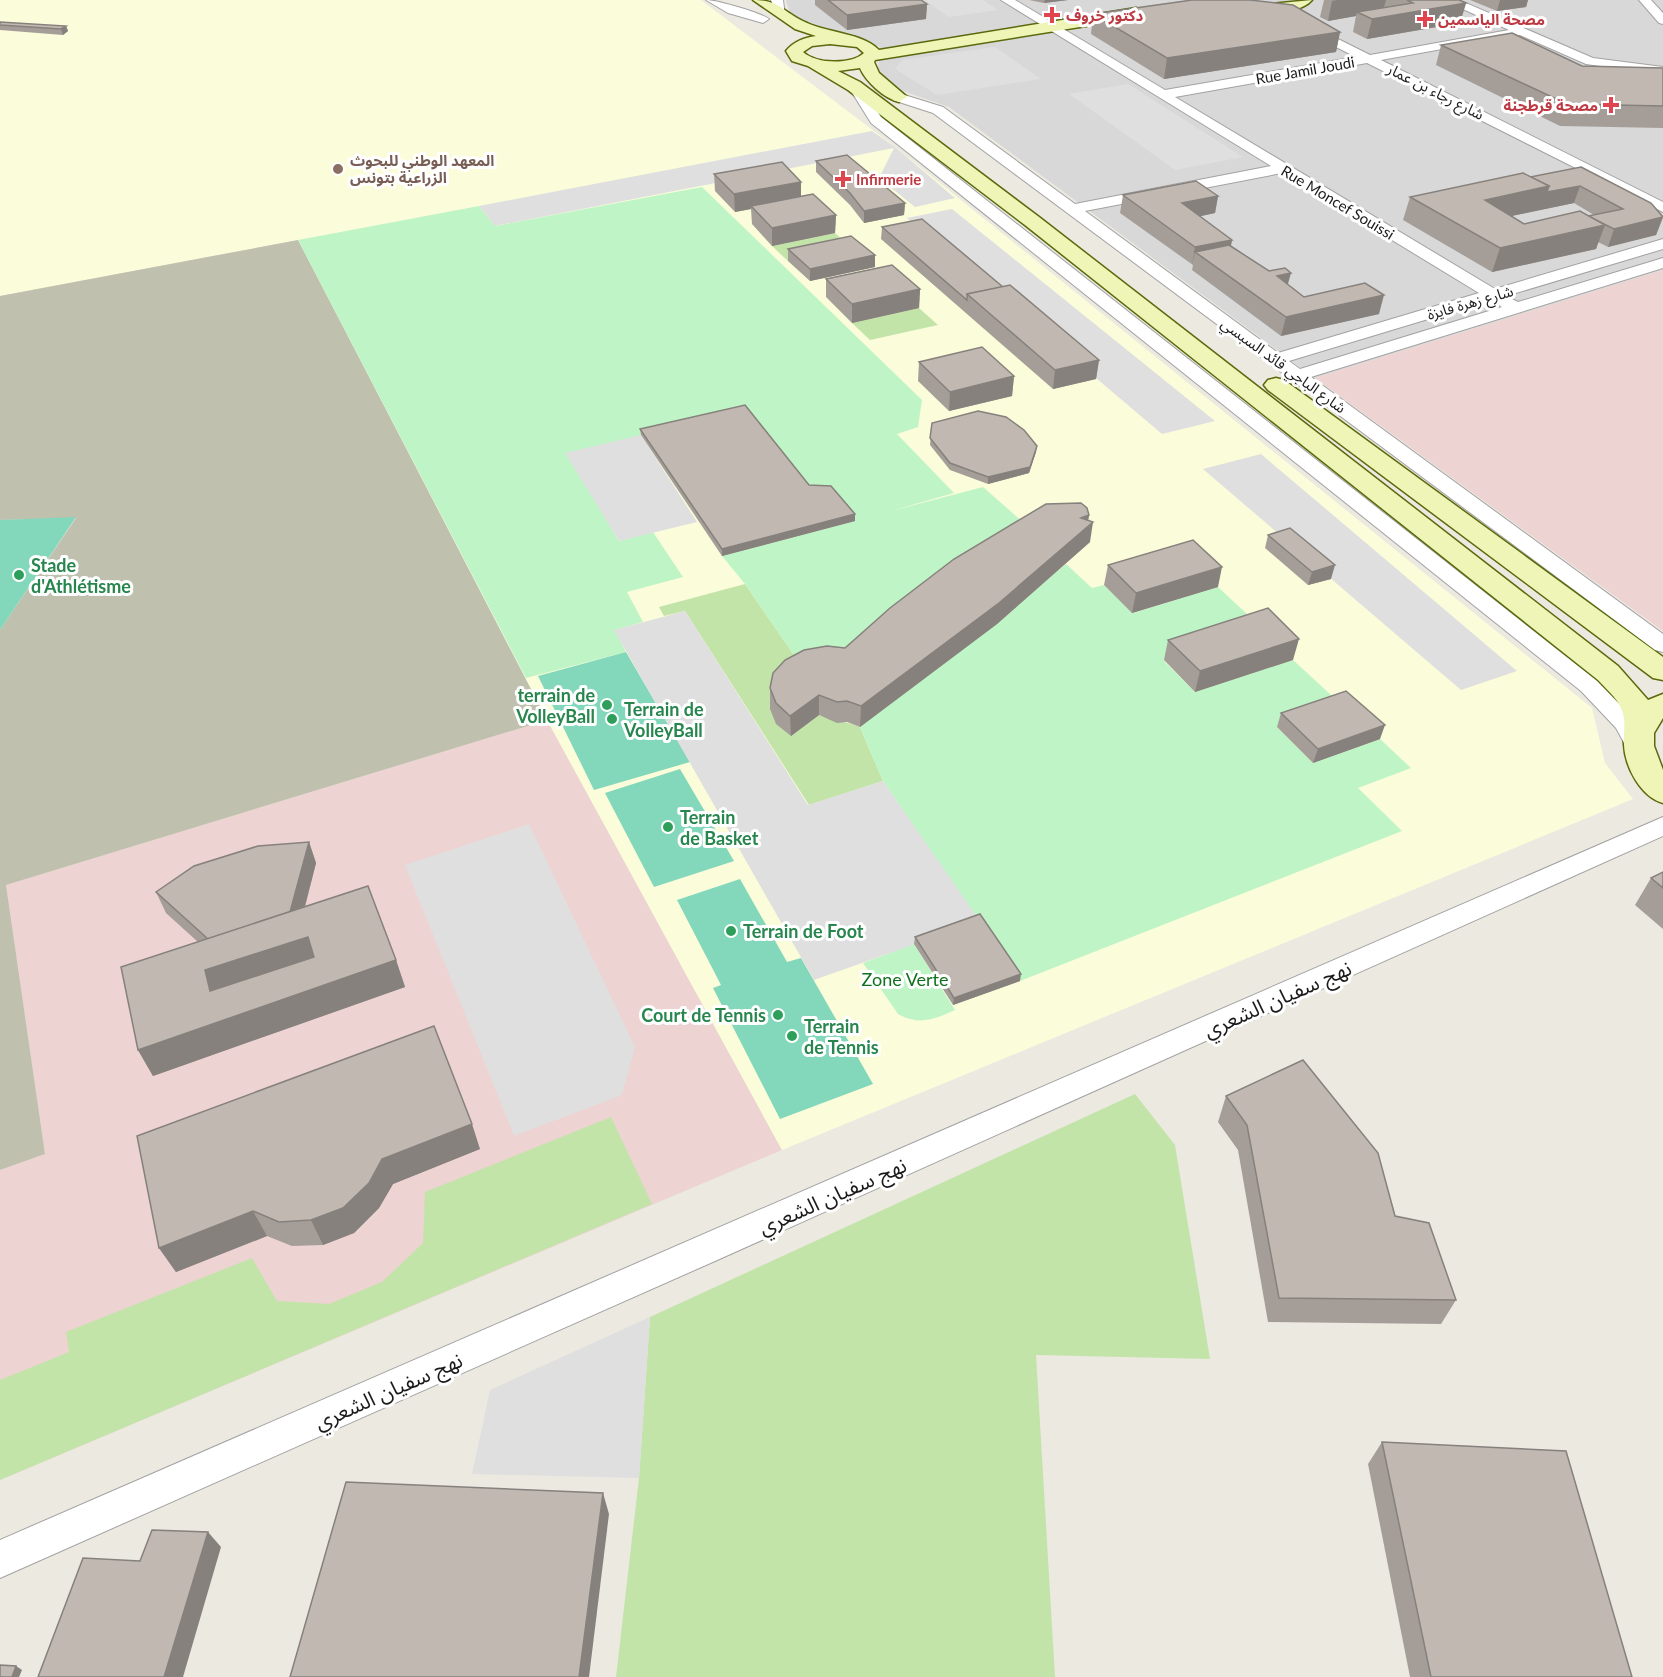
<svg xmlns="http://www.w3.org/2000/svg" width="1663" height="1677" font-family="Lato,'Noto Sans Arabic',sans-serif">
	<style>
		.residential { fill: #d9d8d8 }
		.commercial { fill: #edd3d1 }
		.education { fill: #fbfcda }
		.construction { fill: #bfc0ae }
		.grass { fill: #c3e4a9 }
		.park { fill: #bff5c6 }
		.pitch { fill: #83d7bb }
		.parking { fill: #dfdfdf }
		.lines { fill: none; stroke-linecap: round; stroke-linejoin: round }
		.street-casing { stroke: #a2a2a2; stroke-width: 2 }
		.secondary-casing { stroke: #5a690b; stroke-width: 3 }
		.street { fill: #fff; fill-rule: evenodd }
		.secondary { fill: #eef5b7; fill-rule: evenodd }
		.wall { fill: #a59e98; fill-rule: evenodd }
		.shaded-wall { fill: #86817c }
		.building { fill: #c0b8b1; stroke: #86817c; stroke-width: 1.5; fill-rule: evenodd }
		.health-dot { fill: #e0444e; stroke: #fff; stroke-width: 2 }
		.education-dot { fill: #8d6e63; stroke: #fff; stroke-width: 2 }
		.leisure-dot { fill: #2e9e5b; stroke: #fff; stroke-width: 2 }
		.labels { text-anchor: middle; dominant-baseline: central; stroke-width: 6; stroke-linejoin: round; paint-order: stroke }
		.far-health-label { font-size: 15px; font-weight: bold; fill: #be3a42; stroke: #fff; text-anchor: start }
		.far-street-label { font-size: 15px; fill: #1b1b1b; stroke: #fff }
		.far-education-label { font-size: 15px; font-weight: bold; fill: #785e54; stroke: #fff; text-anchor: start }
		.leisure-label { font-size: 18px; font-weight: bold; fill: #27864d; stroke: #fff; text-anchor: start }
		.park-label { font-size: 18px; fill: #12711e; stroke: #fff }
		.near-street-label { font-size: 21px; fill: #1b1b1b; stroke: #fff }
	</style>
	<rect width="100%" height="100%" fill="#ece9e1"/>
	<path class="residential" d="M786 0H1663V270L1315 378 949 107 903 91 878 71 880 47 849 33 829 31 804 23 790 13Z"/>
	<g class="commercial">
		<path d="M1663 270V631L1315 378Z"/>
		<path d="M547 720 782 1150 0 1480V1170L45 1154 6 885Z"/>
	</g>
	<path class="education" d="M0 0H701L895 147 1592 708 1605 763 1633 799 782 1150 547 720 298 240 0 296Z"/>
	<path class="construction" d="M298 240 547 720 6 885 45 1154 0 1170V630L76 518 0 520V296Z"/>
	<g class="grass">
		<path d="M835 233 851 248 788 261 772 246Z"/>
		<path d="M919 308 938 325 870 340 852 323Z"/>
		<path d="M745 584 805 671 791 736 819 715C833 721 846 721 860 727L883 781 809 805 685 611 664 616 659 607Z"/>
		<path d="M1135 1094 1175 1145 1210 1359 1036 1355 1055 1677H616L639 1478 650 1317Z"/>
		<path d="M611 1117 652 1204 0 1480V1380L69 1352 66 1332 252 1258 277 1301 329 1304 382 1282 423 1243 425 1192Z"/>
	</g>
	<g class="park">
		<path d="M702 187 922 400 918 427 897 434 954 493 891 511 983 487 1033 531 889 629 805 671 745 584 722 556 855 521 831 492H809L746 412 566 453 619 541 653 532 683 577 627 592 643 622 615 630 626 652 526 678 298 240 479 206 495 226Z"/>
		<path d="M1066 564 1092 588 1104 585 1133 613 1218 587 1263 629 1164 661 1195 692 1293 660 1342 705 1277 727 1313 763 1380 739 1411 768 1358 788 1402 831 1020 981 883 781 860 727Z"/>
		<path d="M914 944 955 1010C935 1019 919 1026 898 1014L863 963Z"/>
	</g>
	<g class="pitch">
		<path d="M76 517 0 630V520Z"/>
		<path d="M626 652 690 762 594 790 538 676Z"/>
		<path d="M680 769 734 861 654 887 605 793Z"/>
		<path d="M740 879 787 962 801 958 873 1084 780 1119 713 988 721 985 677 900Z"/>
	</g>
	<g class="parking">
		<path d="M925 0H983L998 10 948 17Z"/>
		<path d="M995 47 1041 79 937 95 895 69 902 60Z"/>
		<path d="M1128 84 1243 157 1175 170 1069 94Z"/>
		<path d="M872 131 895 147 955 198 915 207 879 178 894 148 495 226 479 206Z"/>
		<path d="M952 209 1215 421 1162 434 907 218Z"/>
		<path d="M641 435 697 522 619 541 565 453Z"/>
		<path d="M1261 454 1517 671 1461 690 1203 469Z"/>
		<path d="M685 611 808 805 883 781 980 921 814 980 614 630Z"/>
		<path d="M529 824 635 1047 622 1095 514 1136 405 865Z"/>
		<path d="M650 1317 639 1478 472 1474 490 1390Z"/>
	</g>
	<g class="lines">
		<defs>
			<g id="street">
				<path d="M706 0C717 0 761 13 769 19L763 23 728 13Z"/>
				<path d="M771 0H783L785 16H777Z"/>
				<path d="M1001 0H1015L1165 90 1356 57 1302 30 1300 27 1306 23 1370 55 1509 30 1443 0H1459L1593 58 1663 67V75L1586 64 1520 35 1381 60 1663 202V212L1367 63 1175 97 1495 289 1663 239V249L1506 296 1518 302 1663 258V268L1311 377 1663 634V652L1655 650 933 113 893 100V94L898 93 943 107 1075 204 1271 166ZM1282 173 1479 293 1278 353 1085 211ZM1491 300 1502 307 1300 369 1289 361Z"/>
				<path d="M1639 0H1651L1663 13V24L1659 23Z"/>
				<path d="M854 82 859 83 881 117 1597 681 1633 718 1649 746 1645 752 1637 754 1629 752 1616 728 1581 691 871 123 848 86Z"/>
				<path d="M1663 817V836L715 1261 0 1578V1540Z"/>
			</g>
			<g id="secondary">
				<path d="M753 0C781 0 783 13 807 23 829 33 862 33 879 50L1136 8 1141 10 1144 13 1141 16 1136 18 875 60 874 62 879 73 907 97 899 102C884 98 866 82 860 68L838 71 860 82 1039 217 1618 666 1648 700 1663 694V718L1654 733V746L1663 770V803C1641 797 1625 767 1624 745 1623 731 1627 722 1621 708 1617 698 1605 688 1598 680L1025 225 848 90 808 66 792 61 786 51C794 41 804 38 816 36L795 29ZM830 44 857 47 864 53C851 65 816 64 803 52L812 46Z"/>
				<path d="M1188 0 1250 6 1312 0C1295 21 1205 20 1188 0Z"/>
				<path d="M1276 378 1284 380 1663 657V680L1653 678 1268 390 1264 385 1268 380Z"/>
			</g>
		</defs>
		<use href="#street" class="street-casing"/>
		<use href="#secondary" class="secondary-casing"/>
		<use href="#street" class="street"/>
		<use href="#secondary" class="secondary"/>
	</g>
	<g class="wall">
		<path d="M815 0H921L927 4 926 19 847 30 815 5Z"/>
		<path d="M1029 0H1068L1044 3Z"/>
		<path d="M1324 0H1459L1466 3 1460 23 1367 39 1353 32 1356 16 1328 21 1320 17Z"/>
		<path d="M1470 0H1528L1526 7 1497 11Z"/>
		<path d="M1093 14 1340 32 1336 52 1164 79 1091 34Z"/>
		<path d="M0 22 66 26 68 31 63 35 0 30Z"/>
		<path d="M1441 45 1582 66 1663 68V128L1560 126 1436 65Z"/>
		<path d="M816 161 905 203 904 215 864 223 850 205 816 172Z"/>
		<path d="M1581 167 1663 217 1656 235 1608 247 1598 242 1596 249 1492 272 1403 220 1410 197 1530 177ZM1574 203 1594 215 1524 224 1511 216Z"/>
		<path d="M714 174 801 182V197L836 215 835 233 772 246 752 224 751 209 735 212 715 191Z"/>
		<path d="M1123 195 1218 196 1215 213 1200 216 1232 240 1231 246 1288 285 1304 297 1379 314 1281 336 1192 270 1193 265 1120 213Z"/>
		<path d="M882 227 1003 287 1099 360 1096 379 1053 389 881 239Z"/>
		<path d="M788 249 875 255V267L810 281 788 261Z"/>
		<path d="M826 279 920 289 919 308 852 323 826 297Z"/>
		<path d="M919 362 1014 376 1012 396 949 411 918 381Z"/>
		<path d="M932 423 1036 452 1029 473 988 484 950 470 930 445Z"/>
		<path d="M640 429 809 485 855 521 722 556 641 435Z"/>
		<path d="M1089 515 1088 520 1090 542 997 624 860 727 847 722 837 723 819 715 791 736 776 724 770 709V688Z"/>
		<path d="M1268 535 1331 579 1308 585 1265 548Z"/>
		<path d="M1108 565 1218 587 1132 613 1104 585Z"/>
		<path d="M1168 640 1293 660 1195 692 1164 660Z"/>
		<path d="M1281 713 1380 739 1313 763 1277 727Z"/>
		<path d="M309 842 316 863 305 907 396 960 405 987 153 1076 138 1050 198 942 166 913 156 892Z"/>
		<path d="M1663 872V929L1635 905 1651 878Z"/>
		<path d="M915 937 1020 981 953 1005 914 944Z"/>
		<path d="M1226 1096 1395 1216 1456 1300 1441 1324 1268 1322 1238 1150 1218 1122Z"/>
		<path d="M137 1136 480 1149 393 1184 379 1208 354 1233 323 1245 292 1246 267 1236 176 1272 159 1248Z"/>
		<path d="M1382 1442 1632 1677H1410L1368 1464Z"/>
	</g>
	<g class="shaded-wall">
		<path d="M1045 0H1068L1044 3Z"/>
		<path d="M1338 0H1386L1383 11 1357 12 1356 16 1328 21 1332 1Z"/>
		<path d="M1500 0H1528L1526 7 1497 11Z"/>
		<path d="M1466 3 1460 23 1367 39 1372 19Z"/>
		<path d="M927 4 926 19 847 30V15Z"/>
		<path d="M66 26 68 31 63 35 61 29Z"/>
		<path d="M1340 32 1336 52 1164 79 1167 58Z"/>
		<path d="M801 182V199L751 206V209L735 212 734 194Z"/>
		<path d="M1549 186H1580L1574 203 1478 223 1485 200Z"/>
		<path d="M1218 196 1215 213 1179 221 1182 203Z"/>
		<path d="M905 203 904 215 864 223V211Z"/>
		<path d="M836 215 835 233 772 246V228Z"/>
		<path d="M1663 217 1656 235 1608 247 1614 229Z"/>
		<path d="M1605 225 1596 249 1492 272 1500 248Z"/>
		<path d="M1232 240 1228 258 1195 252 1192 265 1195 247Z"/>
		<path d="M875 255V267L810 281V269Z"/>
		<path d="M1291 273 1286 291 1277 276Z"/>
		<path d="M920 289 919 308 852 323V304Z"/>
		<path d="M1384 295 1379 314 1281 336 1286 317Z"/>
		<path d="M1099 360 1096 379 1053 389 1055 370Z"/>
		<path d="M1014 376 1012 396 949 411 950 392Z"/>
		<path d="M1037 446 1036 452 1029 473 988 484V477Z"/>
		<path d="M855 514V521L722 556V549Z"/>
		<path d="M1089 515 1087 528 1093 522 1090 542 997 624 860 727 861 706 1081 518Z"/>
		<path d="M1335 565 1331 579 1308 585 1312 572Z"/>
		<path d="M1222 567 1218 587 1132 613 1136 593Z"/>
		<path d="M1299 639 1293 660 1195 692 1200 671Z"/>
		<path d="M819 695V715L791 736 790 716Z"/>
		<path d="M1385 725 1380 739 1313 763 1318 749Z"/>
		<path d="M309 842 316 863 296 940 308 937 319 964 210 991 205 970Z"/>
		<path d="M396 960 405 987 153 1076 138 1050Z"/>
		<path d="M1021 974 1020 981 953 1005 954 998Z"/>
		<path d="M472 1124 480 1149 393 1184 379 1208 354 1233 323 1245 311 1220 382 1159Z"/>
		<path d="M253 1211 267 1236 176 1272 159 1248Z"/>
		<path d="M603 1493 609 1514 589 1677H579Z"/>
		<path d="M208 1532 221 1547 183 1677H164Z"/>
		<path d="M16 1666 22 1670 19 1677H12Z"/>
	</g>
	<g class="building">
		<path d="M828 0H921L927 4 847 15Z"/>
		<path d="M1192 0H1250L1293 5 1340 32 1167 58 1093 14Z"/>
		<path d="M1407 0H1459L1466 3 1372 19 1357 12 1413 3Z"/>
		<path d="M0 22 66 26 61 29 0 25Z"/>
		<path d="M1512 33 1582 66 1663 68V106L1567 104 1441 45Z"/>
		<path d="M847 155 905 203 864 211 850 193 816 161Z"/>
		<path d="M782 162 801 182 734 194 714 174Z"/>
		<path d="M1581 167 1651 203 1663 217 1614 229 1588 216 1623 209 1580 186 1547 192 1549 186 1530 177Z"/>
		<path d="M1523 173 1549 186 1485 200 1524 224 1580 211 1605 225 1500 248 1410 197Z"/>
		<path d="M1196 181 1218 196 1182 203 1232 240 1195 247 1123 195Z"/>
		<path d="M813 194 836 215 772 228 751 206Z"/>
		<path d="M922 219 1003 287 967 294V300L882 227Z"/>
		<path d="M851 236 875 255 810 269 788 249Z"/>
		<path d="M1229 245 1269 271 1285 268 1291 273 1277 276 1304 297 1365 283 1384 295 1286 317 1195 252Z"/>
		<path d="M892 265 920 289 852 304 826 279Z"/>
		<path d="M1010 285 1099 360 1055 370 967 294Z"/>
		<path d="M982 347 1014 376 950 392 919 362Z"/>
		<path d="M745 405 809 485 831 486 855 514 722 549 640 429Z"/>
		<path d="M978 411 1006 417 1024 430 1037 446 1030 467 988 477 950 463 930 438 932 423Z"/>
		<path d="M1081 503 1087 508 1089 515 1081 518 1093 522 999 603 861 706 847 701 837 702 819 695 790 716 776 703 770 688 773 673 785 660 804 650 827 646 845 648 890 608 954 559 1046 504Z"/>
		<path d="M1290 528 1335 565 1312 572 1268 535Z"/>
		<path d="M1193 540 1222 567 1136 593 1108 565Z"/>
		<path d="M1268 608 1299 639 1200 671 1168 640Z"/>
		<path d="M1346 691 1385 725 1318 749 1281 713Z"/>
		<path d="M309 842 290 912 208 939 156 892 194 866 258 846Z"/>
		<path d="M1663 872V888L1651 878Z"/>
		<path d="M368 886 396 960 138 1050 121 967ZM308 937 314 957 210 991 205 970Z"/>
		<path d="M980 914 1021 974 954 998 915 937Z"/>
		<path d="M434 1026 472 1124 382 1159 369 1183 343 1208 311 1220 279 1222 253 1211 159 1248 137 1136Z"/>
		<path d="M1303 1060 1378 1153 1395 1216 1429 1223 1456 1300 1279 1298 1247 1125 1226 1096Z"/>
		<path d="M1382 1442 1566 1451 1632 1677H1431Z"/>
		<path d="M346 1482 603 1493 579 1677H290Z"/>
		<path d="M152 1530 208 1532 164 1677H38L83 1558 140 1561Z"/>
		<path d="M0 1665 16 1666 12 1677H0Z"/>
	</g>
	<g class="health-dot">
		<path d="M1049 6h6v6h6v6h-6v6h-6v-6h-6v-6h6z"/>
		<path d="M1422 10h6v6h6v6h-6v6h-6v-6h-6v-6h6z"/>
		<path d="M1608 96h6v6h6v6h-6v6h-6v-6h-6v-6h6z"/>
		<path d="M840 170h6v6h6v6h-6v6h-6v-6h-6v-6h6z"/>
	</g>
	<circle class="education-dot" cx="338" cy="169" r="6"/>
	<g class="leisure-dot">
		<circle cx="19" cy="575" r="6"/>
		<circle cx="607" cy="705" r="6"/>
		<circle cx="612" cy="719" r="6"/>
		<circle cx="668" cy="827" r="6"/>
		<circle cx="731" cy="931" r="6"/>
		<circle cx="778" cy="1015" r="6"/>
		<circle cx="792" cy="1036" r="6"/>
	</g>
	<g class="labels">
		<g class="far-health-label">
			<text x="1066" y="15">دكتور خروف</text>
			<text x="1438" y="19">مصحة الياسمين</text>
			<text x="1598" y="105" text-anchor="end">مصحة قرطجنة</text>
			<text x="856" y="179">Infirmerie</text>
		</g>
		<g class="far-street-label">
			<text transform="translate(1305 70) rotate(-10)">Rue Jamil Joudi</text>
			<text transform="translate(1436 91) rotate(27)">شارع رجاء بن عمار</text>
			<text transform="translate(1338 202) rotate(31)">Rue Moncef Souissi</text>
			<text transform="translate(1470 302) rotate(-16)">شارع زهرة فايزة</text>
			<text transform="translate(1284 365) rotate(36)">شارع الباجي قائد السبسي</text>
		</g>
		<g class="far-education-label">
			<text x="350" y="160">المعهد الوطني للبحوث<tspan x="350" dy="17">الزراعية بتونس</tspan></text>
		</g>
		<g class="leisure-label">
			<text x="31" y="565">Stade<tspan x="31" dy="21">d'Athlétisme</tspan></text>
			<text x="595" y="695" text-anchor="end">terrain de<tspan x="595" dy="21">VolleyBall</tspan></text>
			<text x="624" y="709">Terrain de<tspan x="624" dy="21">VolleyBall</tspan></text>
			<text x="680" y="817">Terrain<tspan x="680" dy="21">de Basket</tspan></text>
			<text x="743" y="931">Terrain de Foot</text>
			<text x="766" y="1015" text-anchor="end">Court de Tennis</text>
			<text x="804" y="1026">Terrain<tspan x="804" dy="21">de Tennis</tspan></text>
		</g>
		<g class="park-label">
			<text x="905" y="979">Zone Verte</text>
		</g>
		<g class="near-street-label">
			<text transform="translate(1277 998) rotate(-24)">نهج سفيان الشعري</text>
			<text transform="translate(832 1195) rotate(-24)">نهج سفيان الشعري</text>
			<text transform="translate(388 1390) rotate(-24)">نهج سفيان الشعري</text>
		</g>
	</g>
</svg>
